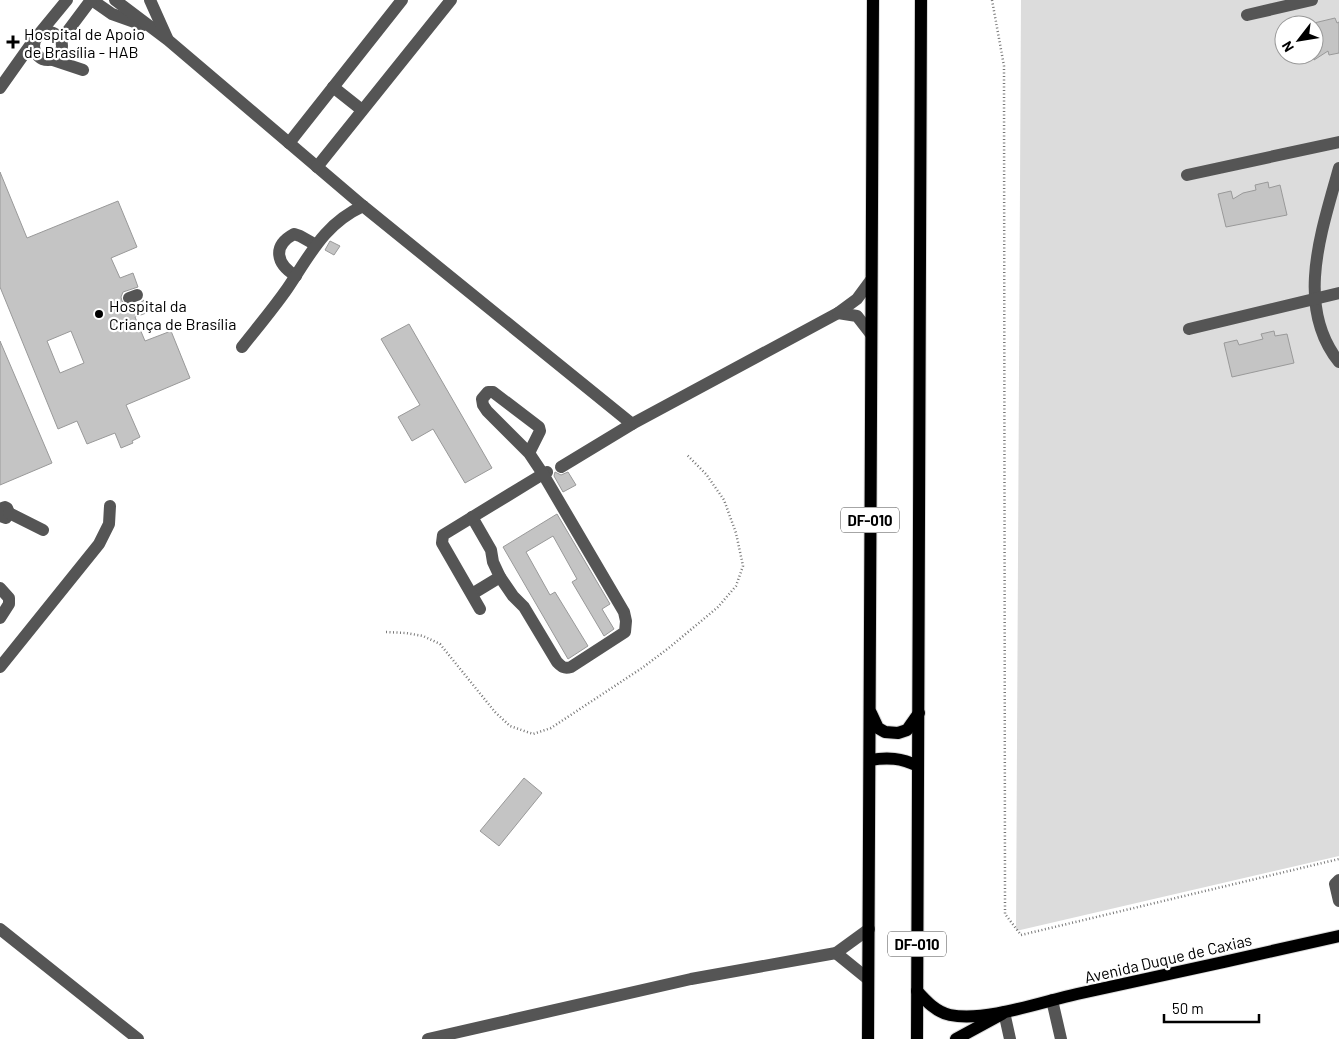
<svg xmlns="http://www.w3.org/2000/svg" width="1339" height="1039" font-family="Barlow,sans-serif">
	<style>
		.green { fill: #dcdcdc; fill-rule: evenodd }
		.building { fill: #c4c4c4; stroke: #999; fill-rule: evenodd }
		.lines { fill: none; stroke-linecap: round; stroke-linejoin: round }
		.major-casing { stroke: #dbdbdb; stroke-width: 14 }
		.path { stroke: #777; stroke-width: 2.5; stroke-dasharray: 1 2.5; stroke-linecap: butt }
		.minor { stroke: #555; stroke-width: 12 }
		.major { stroke: #000; stroke-width: 12 }
		.poi-dot { fill: #000; stroke: #fff; stroke-width: 2 }
		.labels { text-anchor: middle; dominant-baseline: central; stroke-width: 4.5; stroke-linejoin: round; paint-order: stroke }
		.shield { fill: #fff; stroke: #4c4c4c; stroke-width: 1 }
		.shield-label { font-size: 15px; font-weight: bold; fill: #000 }
		.poi-label { font-size: 16px; fill: #000; stroke: #fff; text-anchor: start }
		.street-label { font-size: 16px; fill: #000; stroke: #fff }
	</style>
	<rect width="100%" height="100%" fill="#fff"/>
	<path class="green" d="M1021 0H1339V856L1016 931ZM1284 25H1314V55H1284Z"/>
	<g class="building">
		<path d="M1335 18 1337 23 1339 22V53L1329 55 1328 51 1314 60V23Z"/>
		<path d="M0 172 27 238 118 201 137 247 111 258 120 278 133 273 138 287 123 292 121 297 122 301 128 306 140 303 144 300 149 312 135 317 145 341 171 331 190 378 126 405 140 437 132 441 133 443 121 448 115 433 87 444 77 421 58 429 0 287ZM71 331 84 363 60 373 47 341Z"/>
		<path d="M1268 182 1269 188 1280 185 1287 215 1226 227 1218 194 1231 191 1233 199 1243 193 1256 190 1255 185Z"/>
		<path d="M330 241 340 246 334 255 325 250Z"/>
		<path d="M409 324 492 468 465 483 433 429 412 441 398 417 420 405 381 339Z"/>
		<path d="M1274 331 1275 336 1287 334 1294 363 1232 377 1224 343 1237 340 1239 345 1263 339 1261 334Z"/>
		<path d="M0 341 52 463 0 485Z"/>
		<path d="M555 472 561 475 568 472 576 485 563 492 554 476Z"/>
		<path d="M557 514 610 604 602 609 614 629 604 636 572 582 577 579 553 536 526 552 550 595 555 592 588 646 568 659 503 547Z"/>
		<path d="M524 778 542 793 499 846 480 831Z"/>
	</g>
	<g class="lines">
		<defs>
			<g id="major">
				<path d="M871 713 878 728 885 732 898 733 907 730 919 713"/>
				<path d="M870 760C888 757 901 758 918 766"/>
				<path d="M917 991C926 1001 936 1012 950 1015 986 1022 1041 1002 1077 994 1164 975 1252 956 1339 936"/>
				<path d="M868 1039 873 0"/>
				<path d="M917 1039 921 0"/>
				<path d="M956 1039 1002 1014"/>
			</g>
		</defs>
		<use href="#major" class="major-casing"/>
		<g class="path">
			<path d="M992 0 1004 66 1005 914 1021 935 1339 859"/>
			<path d="M386 632 406 633 423 636 440 644 495 712 510 726 533 734 551 728 642 668 670 647 718 607 736 586 743 566 736 533 724 500 706 474 686 454"/>
		</g>
		<g class="minor">
			<path d="M92 0 112 14 143 25"/>
			<path d="M115 0 168 40 363 206 632 424 838 313 857 299 871 280"/>
			<path d="M150 0 167 38"/>
			<path d="M1247 15 1312 0"/>
			<circle cx="48" cy="46" r="14"/>
			<path d="M39 34 67 0"/>
			<path d="M61 40 91 0"/>
			<path d="M53 60 83 70"/>
			<path d="M333 87 362 110"/>
			<path d="M0 88 34 40"/>
			<path d="M289 143 402 0"/>
			<path d="M317 167 451 0"/>
			<path d="M1339 168C1322 230 1294 306 1339 362"/>
			<path d="M1187 175 1339 142"/>
			<path d="M296 276C276 264 272 246 294 234L300 236 316 245"/>
			<path d="M129 298 137 295"/>
			<path d="M838 313 857 316 871 334"/>
			<path d="M1189 329 1339 293"/>
			<path d="M242 347C257 328 273 309 287 289 310 255 324 224 363 206"/>
			<path d="M529 453 540 431 539 427 493 392H488L482 399 483 405 487 411 529 453 543 474 547 472"/>
			<path d="M561 467 632 424"/>
			<path d="M0 509 5 507 7 508 9 513 6 518 0 516"/>
			<path d="M9 513 43 530"/>
			<path d="M0 588 9 598V604L0 618"/>
			<path d="M472 594 500 577 493 562 491 550 472 517"/>
			<path d="M480 609 442 543 443 535 543 474 624 612 626 621 625 632 571 667C564 669 562 667 557 662L524 607 513 596 500 577"/>
			<path d="M0 667 99 544 109 524 110 506"/>
			<path d="M1339 880 1335 884 1339 901"/>
			<path d="M0 929 138 1039"/>
			<path d="M836 953 868 979"/>
			<path d="M1052 1000 1061 1039"/>
			<path d="M1004 1012 1010 1039"/>
			<path d="M428 1039 691 979 836 953 869 929"/>
		</g>
		<use href="#major" class="major"/>
	</g>
	<g class="poi-dot">
		<path d="M10.5 34.5h5v5h5v5h-5v5h-5v-5h-5v-5h5z"/>
		<circle cx="99" cy="314" r="5"/>
	</g>
	<g class="labels">
		<g class="shield">
			<rect x="841" y="507.5" width="58" height="25" rx="4"/>
			<rect x="888" y="931.5" width="58" height="25" rx="4"/>
		</g>
		<g class="shield-label">
			<text x="870" y="520">DF-010</text>
			<text x="917" y="944">DF-010</text>
		</g>
		<g class="poi-label">
			<text x="24" y="33">Hospital de Apoio<tspan x="24" dy="18">de Brasília - HAB</tspan></text>
			<text x="109" y="305">Hospital da<tspan x="109" dy="18">Criança de Brasília</tspan></text>
		</g>
		<g class="street-label">
			<text transform="translate(1168 958) rotate(-13)">Avenida Duque de Caxias</text>
		</g>
	</g>
	<g transform="translate(1299 40) rotate(239)"><circle r="24" fill="#ffffff" stroke="#999999"/>
	<path d="M0-4L9 19L0 12L-9 19Z" fill="#000000"/>
	<text y="-8" font-size="14" font-weight="bold" text-anchor="middle" fill="#000000">N</text>
	</g>
	<path d="M1164 1014v8h95v-8" fill="none" stroke="#000000" stroke-width="2.5"/>
	<text x="1172" y="1014" font-size="15" fill="#000000" stroke="#ffffff" stroke-width="4" paint-order="stroke">50 m</text>
</svg>
